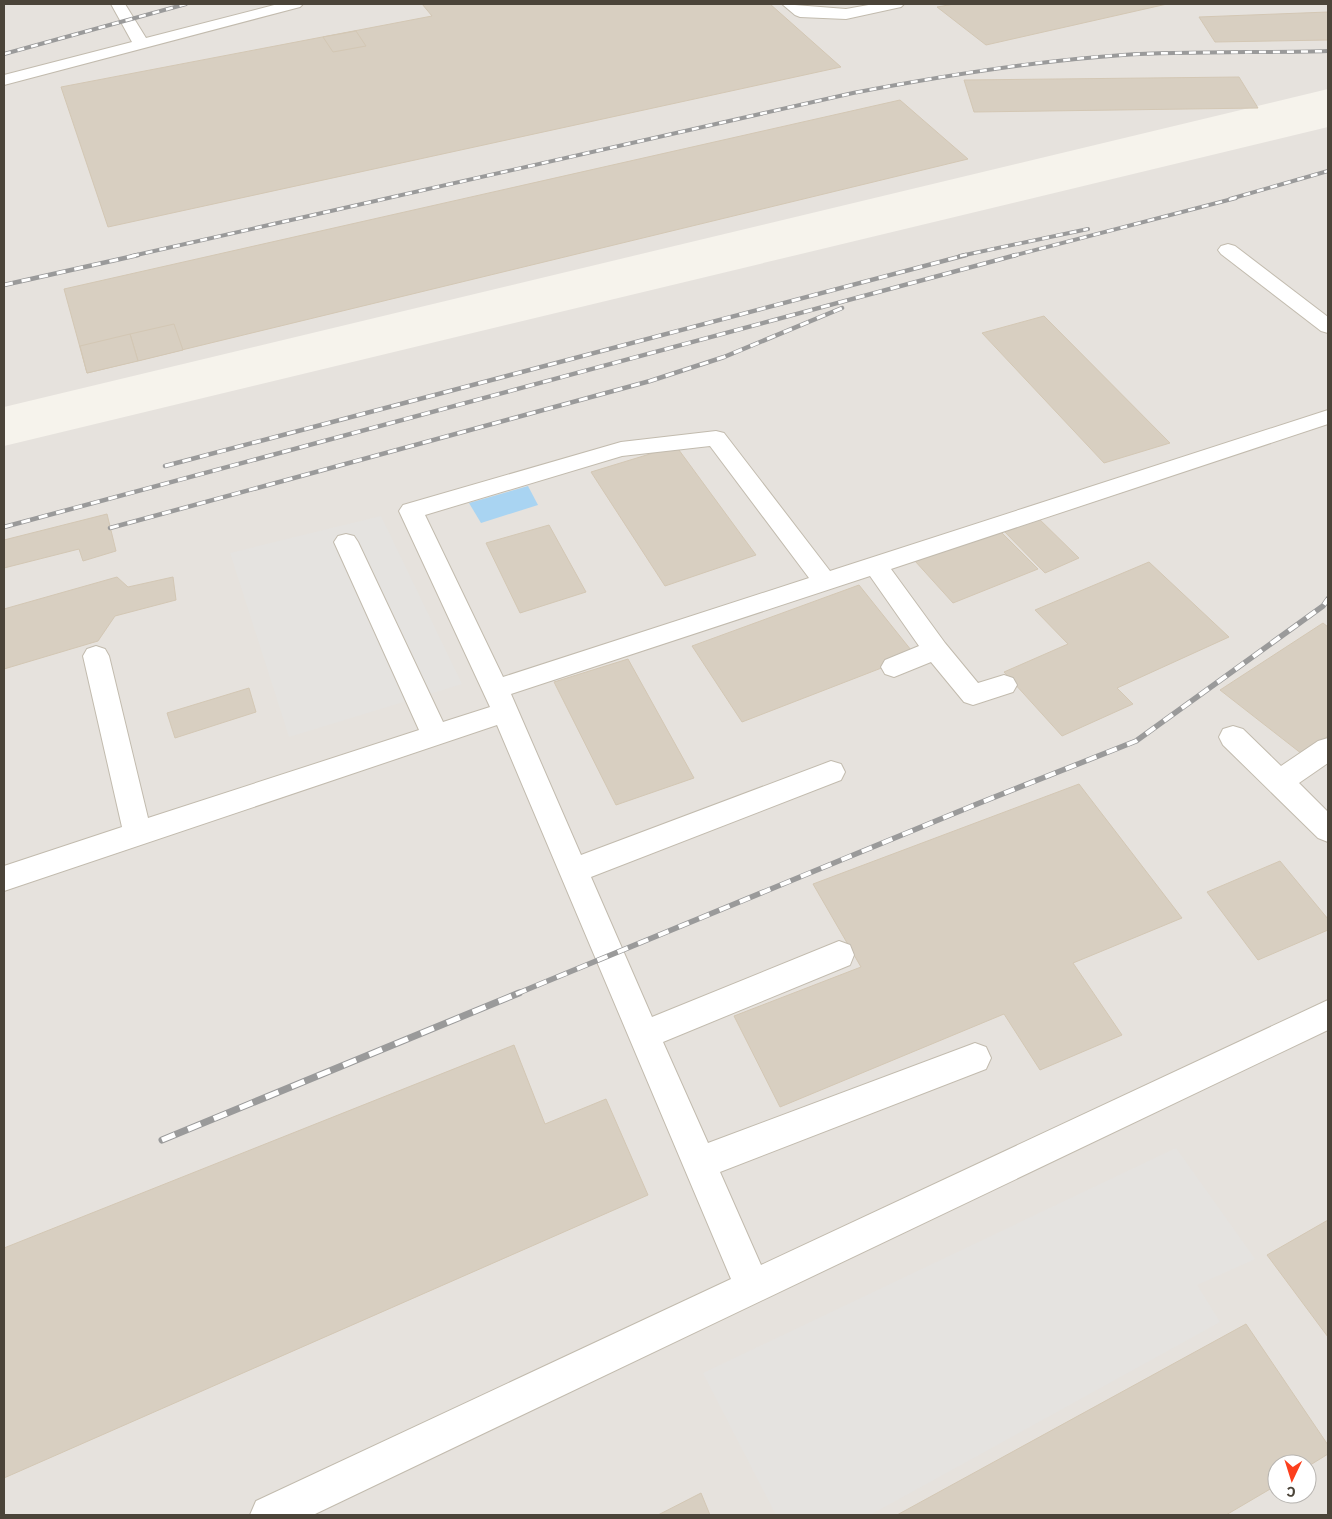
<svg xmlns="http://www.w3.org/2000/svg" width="1332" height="1519" font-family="'IBM Plex Sans',sans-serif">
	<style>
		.industrial { fill: #e6e2dd; fill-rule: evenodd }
		.parking { fill: #e5e3e0 }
		.water { fill: #a9d4f2 }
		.building { fill: #d8cfc1; stroke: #d3c7b4 }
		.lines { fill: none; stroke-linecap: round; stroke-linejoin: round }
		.minor-casing { stroke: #c2bbae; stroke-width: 2 }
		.minor { fill: #fff; fill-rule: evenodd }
		.rail-far3-casing { stroke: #9a9a9a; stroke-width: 4 }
		.rail-far2-casing { stroke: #9a9a9a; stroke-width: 4.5 }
		.rail-far1-casing { stroke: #9a9a9a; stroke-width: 5.5 }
		.rail-casing { stroke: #9a9a9a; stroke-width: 7 }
		.rail-far3 { stroke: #fff; stroke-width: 2.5; stroke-dasharray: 7; stroke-linecap: butt }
		.rail-far2 { stroke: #fff; stroke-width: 3; stroke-dasharray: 9; stroke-linecap: butt }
		.rail-far1 { stroke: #fff; stroke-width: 4; stroke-dasharray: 11; stroke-linecap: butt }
		.rail { stroke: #fff; stroke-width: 5; stroke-dasharray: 14; stroke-linecap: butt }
	</style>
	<rect width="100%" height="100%" fill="#f6f3ec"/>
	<g class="industrial">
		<path d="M4 4H1328V89L4 407Z"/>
		<path d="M1328 127V1515H4V446ZM1277 1464H1307V1494H1277Z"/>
	</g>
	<g class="parking">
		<path d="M381 516 462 684 289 737 230 553Z"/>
		<path d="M1176 1148 1255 1259 1197 1285 1220 1322 870 1515H776L703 1373Z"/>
	</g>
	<path class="water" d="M528 486 538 505 481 523 469 503Z"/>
	<g class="building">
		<path d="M422 4H770L841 67 108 227 61 87 432 16Z"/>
		<path d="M954 4H1167L986 45 937 7Z"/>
		<path d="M1328 12V40L1215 42 1199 17Z"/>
		<path d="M356 31 366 46 333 52 323 37Z"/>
		<path d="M1239 77 1258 108 974 112 964 80Z"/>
		<path d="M900 100 968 159 87 373 64 289Z"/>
		<path d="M1044 316 1170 443 1104 463 982 333Z"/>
		<path d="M174 324 183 350 138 361 130 334Z"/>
		<path d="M130 334 138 361 87 373 80 346Z"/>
		<path d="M676 446 756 555 665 586 591 472Z"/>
		<path d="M107 514 116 551 83 561 79 549 4 568V540Z"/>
		<path d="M1034 514 1079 558 1045 573 1000 527Z"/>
		<path d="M549 525 586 592 520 613 486 543Z"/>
		<path d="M998 529 1038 569 953 603 915 561Z"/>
		<path d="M1149 562 1229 637 1117 688 1133 704 1062 736 1004 672 1068 644 1035 610Z"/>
		<path d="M117 577 128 587 173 577 176 600 115 616 98 641 4 669V609Z"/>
		<path d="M859 585 915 655 742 722 692 646Z"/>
		<path d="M1323 623 1328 627V736L1302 754 1220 690Z"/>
		<path d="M628 659 694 778 616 805 554 682Z"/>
		<path d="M249 688 256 712 175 738 167 713Z"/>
		<path d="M1079 784 1182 918 1073 963 1122 1035 1040 1070 1004 1014 780 1107 734 1016 861 967 813 884Z"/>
		<path d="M1280 861 1328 919V930L1258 960 1207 892Z"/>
		<path d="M514 1045 545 1124 606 1099 648 1195 4 1478V1248Z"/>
		<path d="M1328 1220V1337L1267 1255Z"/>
		<path d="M1246 1324 1328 1445V1454L1307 1467V1464H1277V1485L1226 1515H897Z"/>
		<path d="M701 1493 710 1515H658Z"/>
	</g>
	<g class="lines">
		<defs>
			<g id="minor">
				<path d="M111 4H125L146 38 278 4H303L300 7 4 85V75L132 42Z"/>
				<path d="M782 4 846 9 874 4H904L901 7 846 19 800 17 795 15Z"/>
				<path d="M1228 244 1235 246 1328 317V333L1321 331 1221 254 1218 250 1221 246Z"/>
				<path d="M1328 410V424L891 569 945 643 978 683 1004 675 1013 678 1017 685 1013 692 973 705 964 702 931 662 894 677 885 674 881 667 885 660 919 646 870 576 511 694 581 855 831 761 841 764 845 772 841 780 591 877 652 1017 839 941 850 945 854 955 850 965 663 1042 708 1143 975 1043 986 1047 991 1058 986 1069 720 1172 761 1265 1328 1000V1030L313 1515H250L256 1501 731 1279 497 725 4 891V866L122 827 83 656 87 649 96 646 105 649 109 656 148 818 419 730 334 542 338 536 346 534 354 536 358 542 443 722 490 707 399 511 403 505 621 442 716 431 724 433 830 571ZM710 446 809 578 503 677 425 515 622 456Z"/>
				<path d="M1233 726 1243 729 1281 766 1318 741 1328 738V763L1299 783 1328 812V842L1318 838 1223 745 1219 737 1223 729Z"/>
			</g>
		</defs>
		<use href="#minor" class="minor-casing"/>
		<use href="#minor" class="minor"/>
		<defs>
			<g id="rail-far3">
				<path d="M4 54 186 4"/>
				<path d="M1230 199 1328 171"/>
				<path d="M132 256 853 93C942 76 1032 61 1123 55 1191 51 1260 53 1328 51"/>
				<path d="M960 256 1088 229"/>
				<path d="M1012 256 1236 198"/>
			</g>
			<g id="rail-far2">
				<path d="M4 285 138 255"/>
				<path d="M165 466 966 255"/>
				<path d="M4 527 1016 255"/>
				<path d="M110 528 650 381 724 357 842 308"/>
			</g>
			<path id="rail-far1" d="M516 994 977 804 1136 741 1323 606 1328 599"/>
			<path id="rail" d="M162 1140 519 993"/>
		</defs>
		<use href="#rail-far3" class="rail-far3-casing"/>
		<use href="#rail-far2" class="rail-far2-casing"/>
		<use href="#rail-far1" class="rail-far1-casing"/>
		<use href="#rail" class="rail-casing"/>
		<use href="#rail-far3" class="rail-far3"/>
		<use href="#rail-far2" class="rail-far2"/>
		<use href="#rail-far1" class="rail-far1"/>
		<use href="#rail" class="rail"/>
	</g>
	<rect width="1332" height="1519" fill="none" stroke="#4b4439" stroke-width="10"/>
	<g transform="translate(1292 1479) rotate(184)"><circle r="24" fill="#ffffff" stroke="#b7b4b0"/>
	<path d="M0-4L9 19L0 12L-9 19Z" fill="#fc3f1d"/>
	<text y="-8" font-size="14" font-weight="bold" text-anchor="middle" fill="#4b4439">С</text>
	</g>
</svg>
